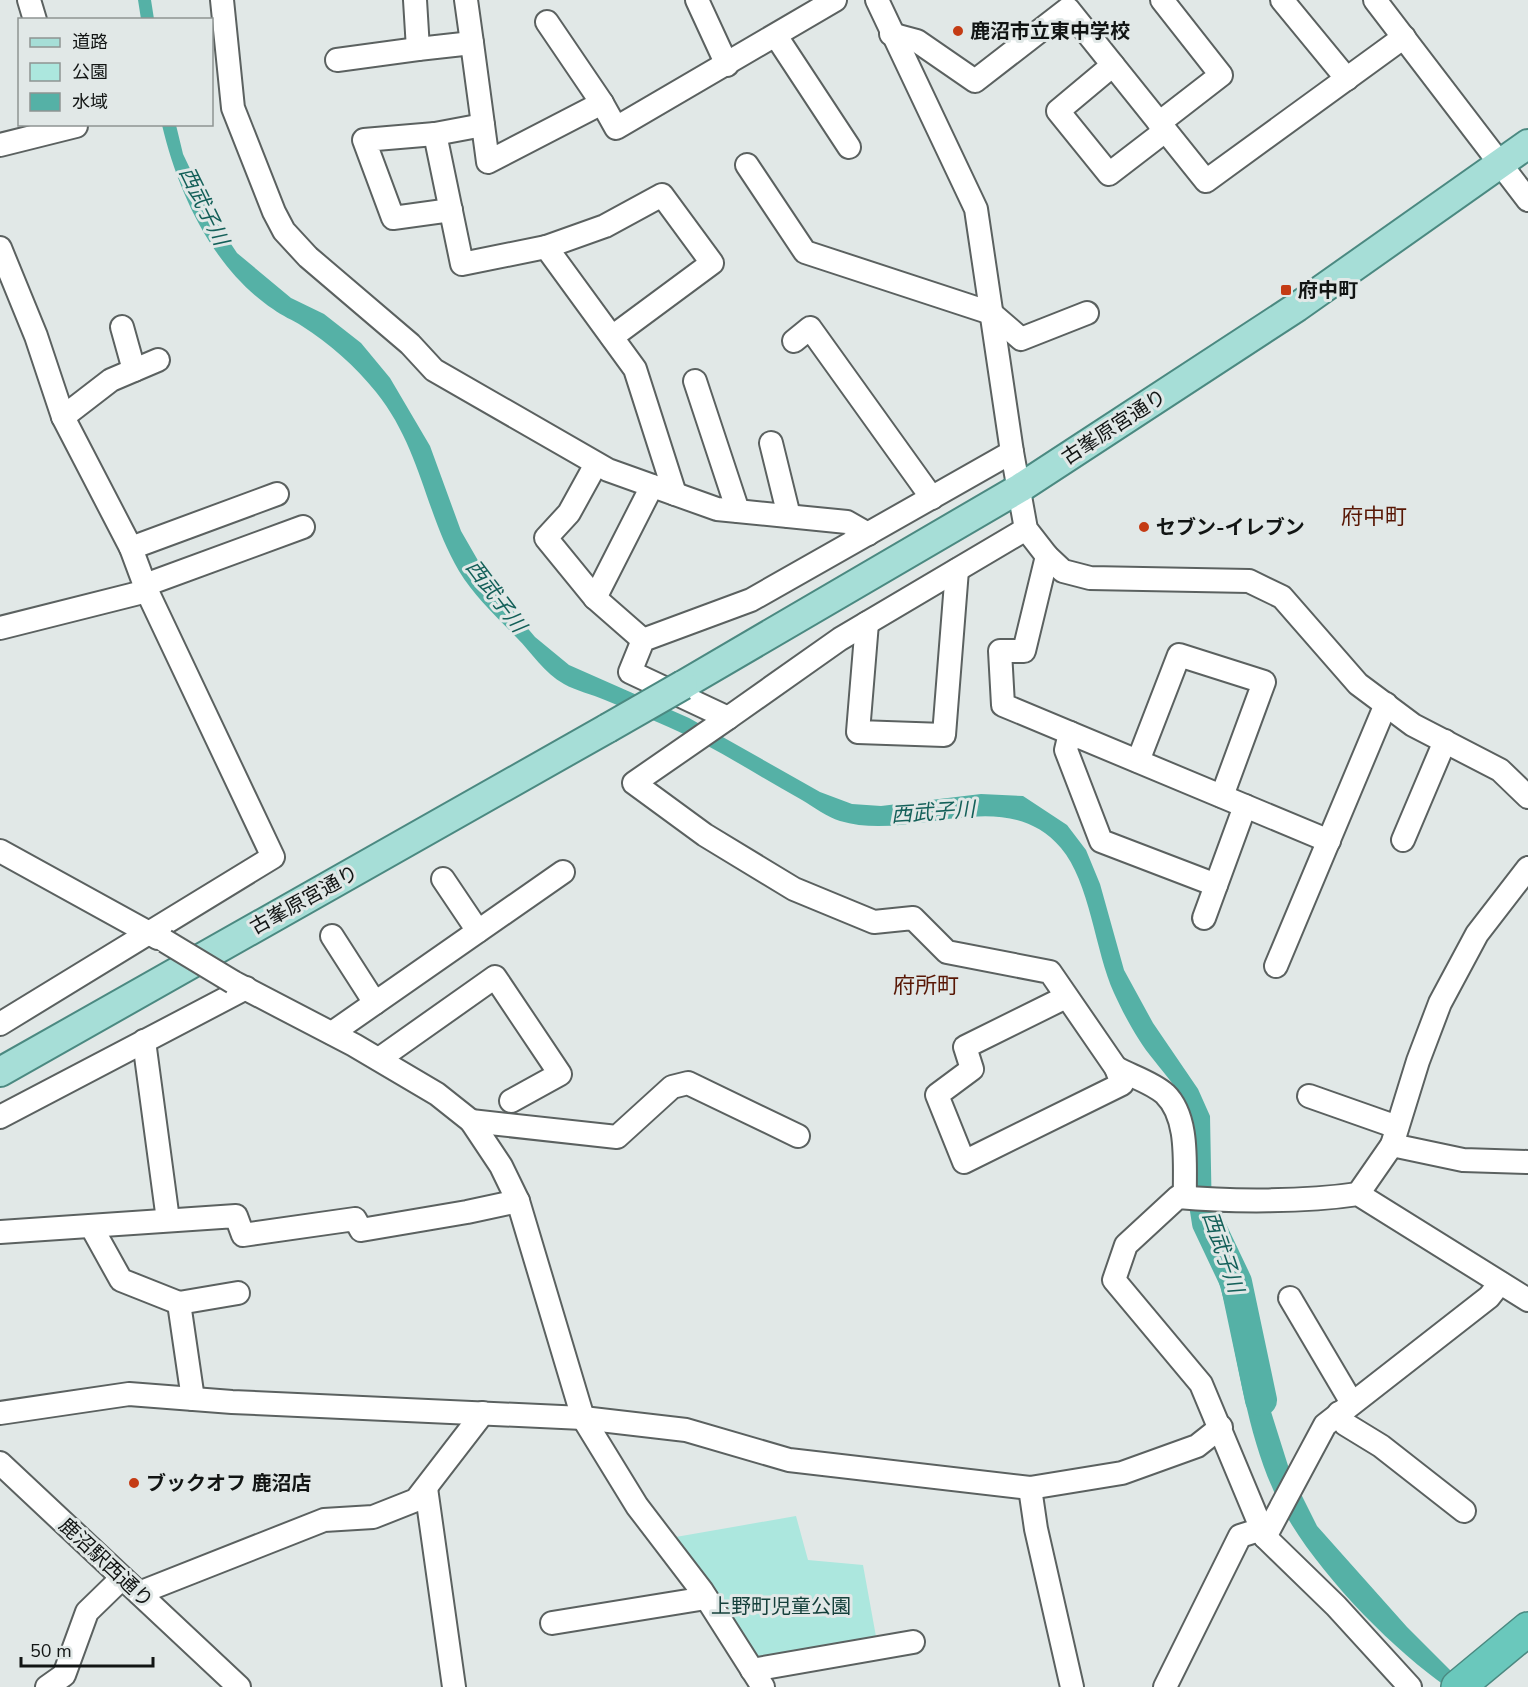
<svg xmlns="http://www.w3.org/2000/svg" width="1528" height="1687" font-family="'Nunito Sans','Noto Sans JP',sans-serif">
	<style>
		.green { fill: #ace7de }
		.water { fill: #55b1a6 }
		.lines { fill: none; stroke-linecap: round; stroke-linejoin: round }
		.river { stroke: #55b1a6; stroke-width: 32 }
		.minor-casing { stroke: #5b6160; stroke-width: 26 }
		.major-casing { stroke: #4b8981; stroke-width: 32 }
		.highway-casing { stroke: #4b8981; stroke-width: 36 }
		.minor { stroke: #fff; stroke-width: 22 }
		.major { stroke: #a6ded7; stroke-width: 28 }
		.highway { stroke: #6ac8bc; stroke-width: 33 }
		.minor-bridge-casing { stroke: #5b6160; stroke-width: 26; stroke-linecap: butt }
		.major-bridge-casing { stroke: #4b8981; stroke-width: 32; stroke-linecap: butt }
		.minor-bridge { stroke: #fff; stroke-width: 22 }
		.major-bridge { stroke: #a6ded7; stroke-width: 28 }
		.poi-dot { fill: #c43b14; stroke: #e1e8e7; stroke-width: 2 }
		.labels { text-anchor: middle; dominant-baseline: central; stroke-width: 6; stroke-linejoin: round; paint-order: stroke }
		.poi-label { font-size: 20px; font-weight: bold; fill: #121514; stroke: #e1e8e7; text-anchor: start }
		.street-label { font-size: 20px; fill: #121514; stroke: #e1e8e7 }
		.park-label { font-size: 20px; fill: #15403b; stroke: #e1e8e7 }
		.water-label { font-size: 21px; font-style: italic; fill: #146059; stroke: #e1e8e7 }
		.quarter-label { font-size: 22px; fill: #581705; stroke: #e1e8e7 }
	</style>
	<rect width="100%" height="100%" fill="#e1e8e7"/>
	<path class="green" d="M796 1516 808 1560 863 1565 877 1642 754 1661 670 1538Z"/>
	<g class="water">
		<path d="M138 0H151L154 19H141Z"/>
		<path d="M162 125H176L183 154 213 217 237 253 291 298 324 314 361 343 390 378 430 446 461 531 480 564 503 599 535 637 569 665 689 718 820 792 852 804 881 806 981 794 1023 796 1067 825 1086 850 1100 884 1124 970 1153 1023 1198 1089 1210 1116 1212 1220 1220 1253 1236 1282 1242 1332 1262 1383 1290 1472 1317 1526 1407 1627 1467 1687H1447C1389 1647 1309 1564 1278 1500 1249 1441 1240 1372 1226 1308 1218 1276 1206 1245 1200 1213 1195 1184 1198 1153 1192 1124 1186 1096 1170 1081 1153 1059 1138 1041 1124 1015 1114 993 1095 951 1090 882 1061 848 1005 782 913 843 840 821 827 817 814 807 802 800 769 782 738 762 706 745 673 728 639 714 605 700 592 694 576 691 564 684 544 673 532 653 517 638 497 617 474 596 459 571 425 513 421 448 376 392 356 367 329 343 302 326 293 320 282 316 273 309 213 269 178 193 162 125Z"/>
	</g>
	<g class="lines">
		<path class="river" d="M1205 1204 1208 1223 1236 1282 1261 1400"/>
		<defs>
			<g id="minor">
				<path d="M29 0 35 20"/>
				<path d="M222 0 233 108 274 212 284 231 308 257 410 344 434 370 608 470 717 509 847 522 868 534"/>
				<path d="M415 0 418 49 472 43 488 162 602 103 547 22"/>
				<path d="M466 0 472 43"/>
				<path d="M697 0 727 65"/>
				<path d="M877 0 976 209 1012 452 1026 529 1047 556 1063 571 1090 578 1249 581 1282 597 1358 684 1413 725 1500 770 1528 797"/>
				<path d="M1282 0 1347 79"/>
				<path d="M1375 0 1528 200"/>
				<path d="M891 34 917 41 975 81 1068 9 1206 181 1404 37"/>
				<path d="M776 36 849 147"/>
				<path d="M337 60 418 49"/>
				<path d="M1113 65 1058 111 1109 174 1165 131"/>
				<path d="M602 103 616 128 835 0"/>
				<path d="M1159 123 1221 75 1162 0"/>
				<path d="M483 125 435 134 462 264 546 247 635 369 675 494"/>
				<path d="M435 134 364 140 393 218 451 210"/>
				<path d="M0 145 76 126"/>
				<path d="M747 165 805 252 991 313 1021 339 1087 313"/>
				<path d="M546 247 605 226 662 195 712 263 612 337"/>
				<path d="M0 248 36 336 63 417 131 548 147 591 273 857 0 1024"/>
				<path d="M122 327 134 370"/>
				<path d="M794 341 810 328 932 498"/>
				<path d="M695 381 738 511"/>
				<path d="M63 417 111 380 158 360"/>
				<path d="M771 443 789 516"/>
				<path d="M1012 452 751 600 643 640 630 672 728 718 840 639 1026 529"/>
				<path d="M596 464 569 513 546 538 595 598 643 640"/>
				<path d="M131 548 277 494"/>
				<path d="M1047 556 1024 651H1000L1003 705 1329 841"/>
				<path d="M145 585 303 527"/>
				<path d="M595 598 652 486"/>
				<path d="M867 623 858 732 944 735 957 570"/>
				<path d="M0 628 147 591"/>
				<path d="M728 718 634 783 705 835 794 889 874 922 913 918 947 952 1050 972 1116 1068 1122 1084 964 1162 937 1095 972 1069 965 1047 1066 997"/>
				<path d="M1070 733 1066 750 1101 841 1216 885"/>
				<path d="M1138 761 1179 655 1264 682 1222 796"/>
				<path d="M1403 840 1445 741"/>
				<path d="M0 851 158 938"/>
				<path d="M443 879 478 931"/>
				<path d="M1204 918 1245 806"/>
				<path d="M332 936 375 1003"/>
				<path d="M1276 966 1386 704"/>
				<path d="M233 982 354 1045 437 1094 471 1121 501 1166 518 1201 583 1418 637 1506 702 1591 763 1687"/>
				<path d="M332 1033 563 872"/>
				<path d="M144 1041 168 1220"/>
				<path d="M379 1059 495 977 560 1074 511 1101"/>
				<path d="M1116 1068C1131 1076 1153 1083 1165 1094 1190 1118 1184 1166 1185 1197"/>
				<path d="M1309 1096 1397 1127"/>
				<path d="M0 1117 246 988"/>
				<path d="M471 1121 617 1137 672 1087 688 1083 798 1136"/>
				<path d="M1392 1145 1463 1160 1528 1162"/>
				<path d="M1358 1194 1392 1145 1418 1061 1440 1003 1477 934 1528 868"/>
				<path d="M91 1226 121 1280 179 1303"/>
				<path d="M0 1232 236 1216 243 1235 355 1219 361 1230 467 1212 518 1201"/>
				<path d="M1290 1298 1352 1403"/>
				<path d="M193 1399 179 1303 238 1293"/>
				<path d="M0 1413 129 1394 232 1402 583 1418 686 1430 789 1460 1030 1488 1122 1473 1197 1446 1221 1427"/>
				<path d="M1339 1413 1345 1424 1381 1446 1464 1511"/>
				<path d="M0 1463 239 1687"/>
				<path d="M426 1488 454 1687"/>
				<path d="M1030 1488 1036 1529 1072 1687"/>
				<path d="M1265 1537 1325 1425 1489 1297 1500 1283"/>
				<path d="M139 1593 324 1520 373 1517 416 1500 483 1413"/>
				<path d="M552 1623 706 1598"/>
				<path d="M752 1670 913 1642"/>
				<path d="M47 1687 64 1675 87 1612 122 1578"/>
				<path d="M1165 1687 1240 1536 1262 1529"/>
				<path d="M1410 1687 1336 1606 1265 1537 1201 1384 1114 1280 1126 1245 1178 1197C1232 1202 1305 1202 1358 1194L1528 1300"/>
			</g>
			<g id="major">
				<path d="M683 685 1020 488 1297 307 1528 144"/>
				<path d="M0 1072 608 728"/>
			</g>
			<path id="highway" d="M1458 1687 1528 1629"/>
		</defs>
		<use href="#minor" class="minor-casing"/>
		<use href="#major" class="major-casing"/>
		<use href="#highway" class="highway-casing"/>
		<use href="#minor" class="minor"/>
		<use href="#major" class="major"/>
		<use href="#highway" class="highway"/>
		<defs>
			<path id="minor-bridge" d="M165 941 233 982"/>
			<path id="major-bridge" d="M608 728 683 685"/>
		</defs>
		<use href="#minor-bridge" class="minor-bridge-casing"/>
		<use href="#major-bridge" class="major-bridge-casing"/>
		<use href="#minor-bridge" class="minor-bridge"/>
		<use href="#major-bridge" class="major-bridge"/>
	</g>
	<g class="poi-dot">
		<circle cx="958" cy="31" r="6"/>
		<rect x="1280" y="284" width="12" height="12" rx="3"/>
		<circle cx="1144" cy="527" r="6"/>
		<circle cx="134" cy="1483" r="6"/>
	</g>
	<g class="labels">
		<g class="poi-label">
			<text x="970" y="31">鹿沼市立東中学校</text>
			<text x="1298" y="290">府中町</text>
			<text x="1156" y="527">セブン-イレブン</text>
			<text x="146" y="1483">ブックオフ 鹿沼店</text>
		</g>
		<g class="street-label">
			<text transform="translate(1114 427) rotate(-33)">古峯原宮通り</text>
			<text transform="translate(304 900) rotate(-29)">古峯原宮通り</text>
			<text transform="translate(106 1563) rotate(43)">鹿沼駅西通り</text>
		</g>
		<g class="park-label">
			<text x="781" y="1606">上野町児童公園</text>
		</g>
		<g class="water-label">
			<text transform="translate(204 206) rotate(64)">西武子川</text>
			<text transform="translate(496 596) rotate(53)">西武子川</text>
			<text transform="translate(933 812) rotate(-4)">西武子川</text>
			<text transform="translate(1223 1252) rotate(71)">西武子川</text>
		</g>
		<g class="quarter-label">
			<text x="1374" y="517">府中町</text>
			<text x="926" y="986">府所町</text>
		</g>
	</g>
	<rect x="18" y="18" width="195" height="108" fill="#e1e8e7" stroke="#8e9493" stroke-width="1.5"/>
	<rect x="30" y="38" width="30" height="9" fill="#a6ded7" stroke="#8e9493" stroke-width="1.5"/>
	<text x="72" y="48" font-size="18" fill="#121514">道路</text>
	<rect x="30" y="63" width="30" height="18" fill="#ace7de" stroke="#8e9493" stroke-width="1.5"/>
	<text x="72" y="78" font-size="18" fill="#121514">公園</text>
	<rect x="30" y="93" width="30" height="18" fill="#55b1a6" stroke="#8e9493" stroke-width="1.5"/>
	<text x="72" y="108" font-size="18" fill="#121514">水域</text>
	<path d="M21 1657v9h132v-9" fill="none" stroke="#121514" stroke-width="3"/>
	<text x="30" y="1657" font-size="18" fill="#121514" stroke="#e1e8e7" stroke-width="4.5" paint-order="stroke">50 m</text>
</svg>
